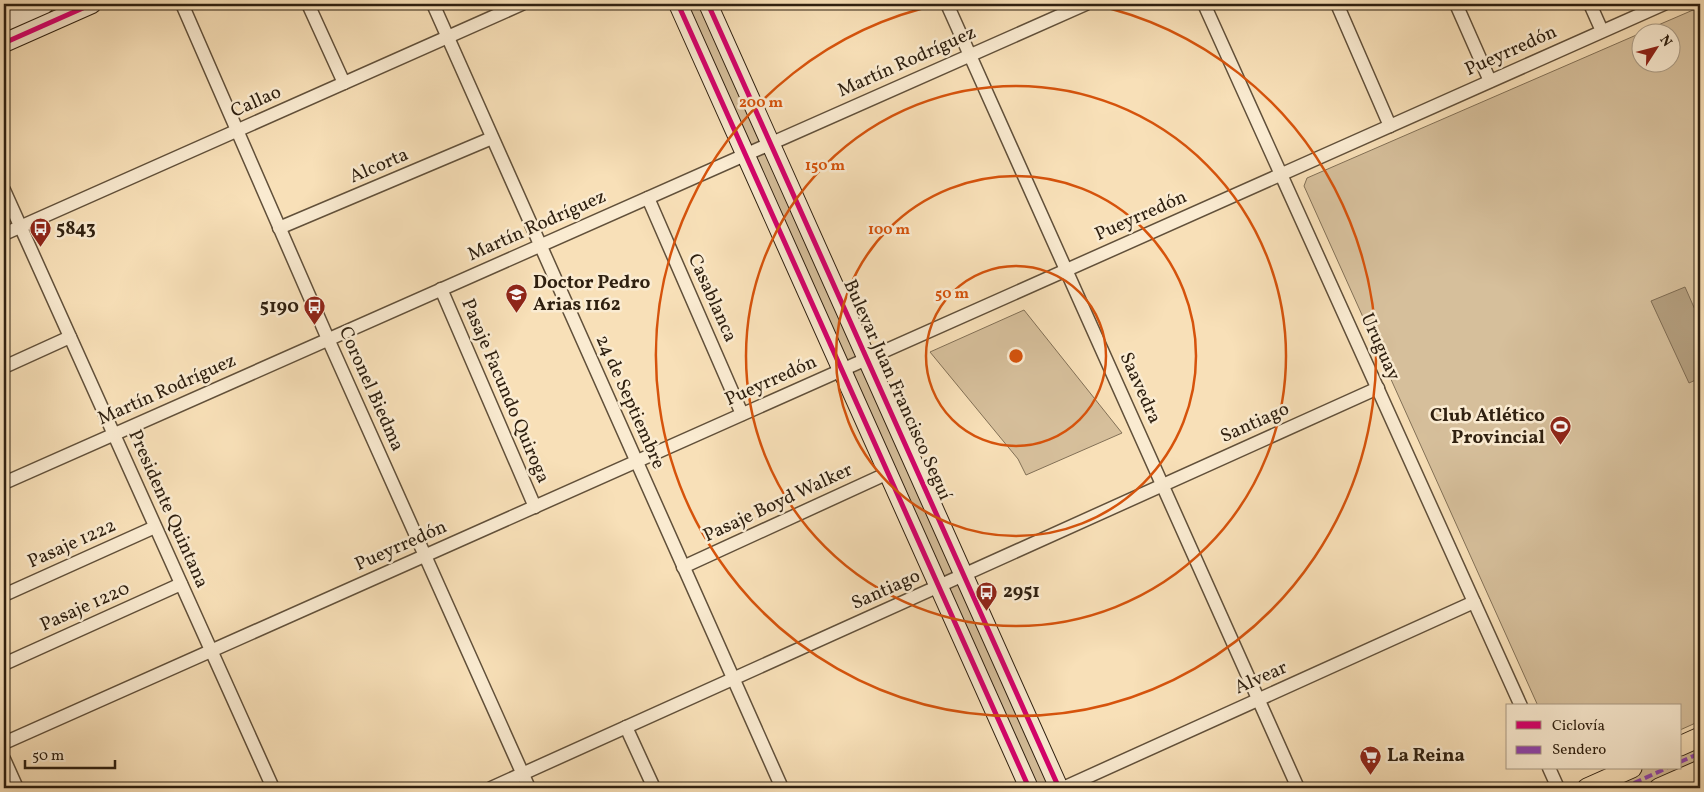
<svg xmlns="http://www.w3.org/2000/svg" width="1704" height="792" font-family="Vollkorn,serif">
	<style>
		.green { fill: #d6bf9b; stroke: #827056 }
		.water { fill: #b49f7f; stroke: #7f6c53 }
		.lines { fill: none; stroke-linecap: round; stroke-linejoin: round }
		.street-casing { stroke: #61503a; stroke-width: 15 }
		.secondary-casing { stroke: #2f2010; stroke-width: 20 }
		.primary-casing { stroke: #2f2010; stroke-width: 21 }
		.street { stroke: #faebd1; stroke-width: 12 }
		.secondary { stroke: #faebd1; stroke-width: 18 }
		.primary { stroke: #f8e0b8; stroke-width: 19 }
		.quiet { stroke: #8e44ad; stroke-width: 4; stroke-dasharray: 8 4; stroke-linecap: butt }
		.cycleway-casing { stroke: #faebd1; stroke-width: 8 }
		.cycleway { stroke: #d6006c; stroke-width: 5 }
		.ring { fill: none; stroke: #d6530c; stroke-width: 2.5 }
		.labels { text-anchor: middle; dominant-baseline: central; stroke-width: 5; stroke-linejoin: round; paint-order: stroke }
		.street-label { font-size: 19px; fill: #2f2010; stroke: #faebd1 }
		.poi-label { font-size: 19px; font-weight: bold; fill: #2f2010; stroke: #faebd1; text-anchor: start }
		.centre { fill: #d6530c; stroke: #faebd1; stroke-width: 2.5 }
		.ring-label { font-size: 15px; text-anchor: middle; font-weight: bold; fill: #d6530c; stroke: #faebd1; stroke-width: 5; stroke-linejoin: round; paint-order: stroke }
	</style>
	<rect width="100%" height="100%" fill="#f8e0b8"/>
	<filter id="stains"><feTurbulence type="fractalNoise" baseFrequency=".004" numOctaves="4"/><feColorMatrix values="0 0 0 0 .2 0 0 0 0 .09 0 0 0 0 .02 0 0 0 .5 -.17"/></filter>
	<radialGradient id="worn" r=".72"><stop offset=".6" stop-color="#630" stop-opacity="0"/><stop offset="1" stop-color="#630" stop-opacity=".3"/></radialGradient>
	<g class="green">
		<path d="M678 4H708L1059 788H1029Z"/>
		<path d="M1700 7V721L1680 730V706H1538L1304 186 1307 178 1641 33 1642 62H1672V32H1642Z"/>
		<path d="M1024 310 1122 433 1026 475 1018 459 930 352Z"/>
		<path d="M1700 737V770L1659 788H1587L1632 768H1680V746Z"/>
	</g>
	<path class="water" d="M1685 287 1700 321V378L1689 383 1651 301Z"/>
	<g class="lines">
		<defs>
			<g id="street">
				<path d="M182 4 328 339 529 788"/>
				<path d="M308 4 344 83"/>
				<path d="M433 4 782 788"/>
				<path d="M947 4 1298 788"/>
				<path d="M1204 4 1521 706"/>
				<path d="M1337 4 1390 126"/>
				<path d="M1456 4 1490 81"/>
				<path d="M1590 4 1602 31"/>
				<path d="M4 190 273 788"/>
				<path d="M648 198 742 414"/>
				<path d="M279 228 492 138"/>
				<path d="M4 234 522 4"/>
				<path d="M441 289 535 507"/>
				<path d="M4 367 70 337"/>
				<path d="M4 483 1086 4"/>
				<path d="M683 567 888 473"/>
				<path d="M4 595 155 527"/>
				<path d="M4 664 181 584"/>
				<path d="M626 727 654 788"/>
				<path d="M4 743 1664 4"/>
				<path d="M4 759 17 788"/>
				<path d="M1549 768 1558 788"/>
				<path d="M491 788 1378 388"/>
				<path d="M1063 788 1474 602"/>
			</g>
			<g id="secondary">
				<path d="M678 4 1029 788"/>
				<path d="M708 4 1059 788"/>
				<path d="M4 22 45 4"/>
				<path d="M4 43 92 4"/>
			</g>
			<g id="primary">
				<path d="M1680 746 1700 737"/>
				<path d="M1587 788 1632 768"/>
				<path d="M1659 788 1700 770"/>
			</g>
		</defs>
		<use href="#street" class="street-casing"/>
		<use href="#secondary" class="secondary-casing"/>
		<use href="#primary" class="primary-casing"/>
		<use href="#street" class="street"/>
		<use href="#secondary" class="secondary"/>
		<use href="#primary" class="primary"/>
		<g class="quiet">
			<path d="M1680 762 1700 753"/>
			<path d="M1623 788 1667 768"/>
		</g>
		<defs>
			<g id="cycleway">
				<path d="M678 4 1029 788"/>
				<path d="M708 4 1059 788"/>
				<path d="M4 43 92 4"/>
			</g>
		</defs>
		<use href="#cycleway" class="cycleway-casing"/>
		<use href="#cycleway" class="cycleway"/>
	</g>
	<g class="ring">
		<circle cx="1016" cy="356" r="90"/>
		<circle cx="1016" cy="356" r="180"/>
		<circle cx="1016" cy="356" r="270"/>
		<path d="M1091 4A360 360 0 1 1 941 4"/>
	</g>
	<defs>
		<symbol id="bus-pin" viewBox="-11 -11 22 30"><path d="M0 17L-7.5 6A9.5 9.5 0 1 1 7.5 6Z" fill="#8f2418" stroke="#faebd1"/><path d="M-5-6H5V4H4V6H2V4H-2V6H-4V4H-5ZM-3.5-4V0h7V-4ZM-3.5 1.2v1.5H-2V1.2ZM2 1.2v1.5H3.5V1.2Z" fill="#fff"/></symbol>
		<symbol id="school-pin" viewBox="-11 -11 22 30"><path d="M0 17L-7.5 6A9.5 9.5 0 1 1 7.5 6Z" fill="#8f2418" stroke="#faebd1"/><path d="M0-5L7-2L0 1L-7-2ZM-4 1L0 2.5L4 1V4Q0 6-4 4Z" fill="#fff"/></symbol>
		<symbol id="stadium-pin" viewBox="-11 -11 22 30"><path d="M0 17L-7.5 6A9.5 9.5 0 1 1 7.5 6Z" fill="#8f2418" stroke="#faebd1"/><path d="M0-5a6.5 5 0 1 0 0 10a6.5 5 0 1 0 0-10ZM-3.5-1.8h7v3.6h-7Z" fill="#fff"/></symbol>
		<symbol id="supermarket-pin" viewBox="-11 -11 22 30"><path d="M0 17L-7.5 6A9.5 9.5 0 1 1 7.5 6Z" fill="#8f2418" stroke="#faebd1"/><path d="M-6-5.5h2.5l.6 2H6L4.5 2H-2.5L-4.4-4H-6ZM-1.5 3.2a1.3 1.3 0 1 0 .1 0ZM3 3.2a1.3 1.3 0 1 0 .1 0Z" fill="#fff"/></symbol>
	</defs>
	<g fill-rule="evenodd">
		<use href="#bus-pin" x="28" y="216" width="25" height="34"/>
		<use href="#school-pin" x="504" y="282" width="25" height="34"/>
		<use href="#bus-pin" x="302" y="294" width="25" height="34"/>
		<use href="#stadium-pin" x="1548" y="414" width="25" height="34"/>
		<use href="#bus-pin" x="974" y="580" width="25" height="34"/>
		<use href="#supermarket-pin" x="1358" y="744" width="25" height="34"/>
	</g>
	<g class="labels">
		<g class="street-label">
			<text transform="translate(1511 51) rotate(-24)">Pueyrredón</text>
			<text transform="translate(907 62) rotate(-24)">Martín Rodríguez</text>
			<text transform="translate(256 102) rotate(-24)">Callao</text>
			<text transform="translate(379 166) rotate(-23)">Alcorta</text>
			<text transform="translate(1141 216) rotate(-24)">Pueyrredón</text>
			<text transform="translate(537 226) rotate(-24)">Martín Rodríguez</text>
			<text transform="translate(712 298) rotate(66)">Casablanca</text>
			<text transform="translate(1380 347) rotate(66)">Uruguay</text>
			<text transform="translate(771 381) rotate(-24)">Pueyrredón</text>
			<text transform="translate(1140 388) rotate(66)">Saavedra</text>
			<text transform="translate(371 389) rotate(66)">Coronel Biedma</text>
			<text transform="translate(167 390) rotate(-24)">Martín Rodríguez</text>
			<text transform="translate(897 390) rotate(66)">Bulevar Juan Francisco Seguí</text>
			<text transform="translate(505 391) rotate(67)">Pasaje Facundo Quiroga</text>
			<text transform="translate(630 402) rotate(66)">24 de Septiembre</text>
			<text transform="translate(1255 423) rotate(-24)">Santiago</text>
			<text transform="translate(778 503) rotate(-25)">Pasaje Boyd Walker</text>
			<text transform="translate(168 509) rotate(66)">Presidente Quintana</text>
			<text transform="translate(72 544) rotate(-24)">Pasaje 1222</text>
			<text transform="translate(401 546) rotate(-24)">Pueyrredón</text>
			<text transform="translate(886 590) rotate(-24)">Santiago</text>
			<text transform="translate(85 607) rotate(-24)">Pasaje 1220</text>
			<text transform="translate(1261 678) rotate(-24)">Alvear</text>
		</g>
		<g class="poi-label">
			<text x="56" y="229">5843</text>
			<text x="533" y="283">Doctor Pedro<tspan x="533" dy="22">Arias 1162</tspan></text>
			<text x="299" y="307" text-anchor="end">5190</text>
			<text x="1545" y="416" text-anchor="end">Club Atlético<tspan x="1545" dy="22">Provincial</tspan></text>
			<text x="1003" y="592">2951</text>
			<text x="1387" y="756">La Reina</text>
		</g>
	</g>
	<circle cx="1016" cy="356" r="8" class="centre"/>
	<g class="ring-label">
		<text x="761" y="107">200 m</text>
		<text x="825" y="170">150 m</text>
		<text x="889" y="234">100 m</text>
		<text x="952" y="298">50 m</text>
	</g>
	<rect width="1704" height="792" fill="none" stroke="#f8e0b8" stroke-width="20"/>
	<rect x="5" y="5" width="1694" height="782" fill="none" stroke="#2f2010" stroke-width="2.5"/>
	<rect x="10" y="10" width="1684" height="772" fill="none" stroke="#2f2010"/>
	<rect x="1506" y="704" width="175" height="65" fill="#faebd1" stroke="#a99a84"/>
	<rect x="1516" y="721" width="25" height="8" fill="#d6006c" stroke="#a99a84"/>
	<text x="1552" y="730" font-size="15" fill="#2f2010">Ciclovía</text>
	<rect x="1516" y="746" width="25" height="8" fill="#8e44ad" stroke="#a99a84"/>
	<text x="1552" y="754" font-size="15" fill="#2f2010">Sendero</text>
	<g transform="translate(1656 48) rotate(54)"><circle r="24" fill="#faebd1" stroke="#a99a84"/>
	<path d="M0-4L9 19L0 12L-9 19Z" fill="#8f2418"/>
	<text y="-8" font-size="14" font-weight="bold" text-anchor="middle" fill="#2f2010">N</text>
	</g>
	<path d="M25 760v8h90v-8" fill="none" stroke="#2f2010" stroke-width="2.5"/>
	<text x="32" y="760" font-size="15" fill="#2f2010" stroke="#faebd1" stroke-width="4" paint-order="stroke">50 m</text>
	<rect width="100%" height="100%" filter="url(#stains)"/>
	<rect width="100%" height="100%" fill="url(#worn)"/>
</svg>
